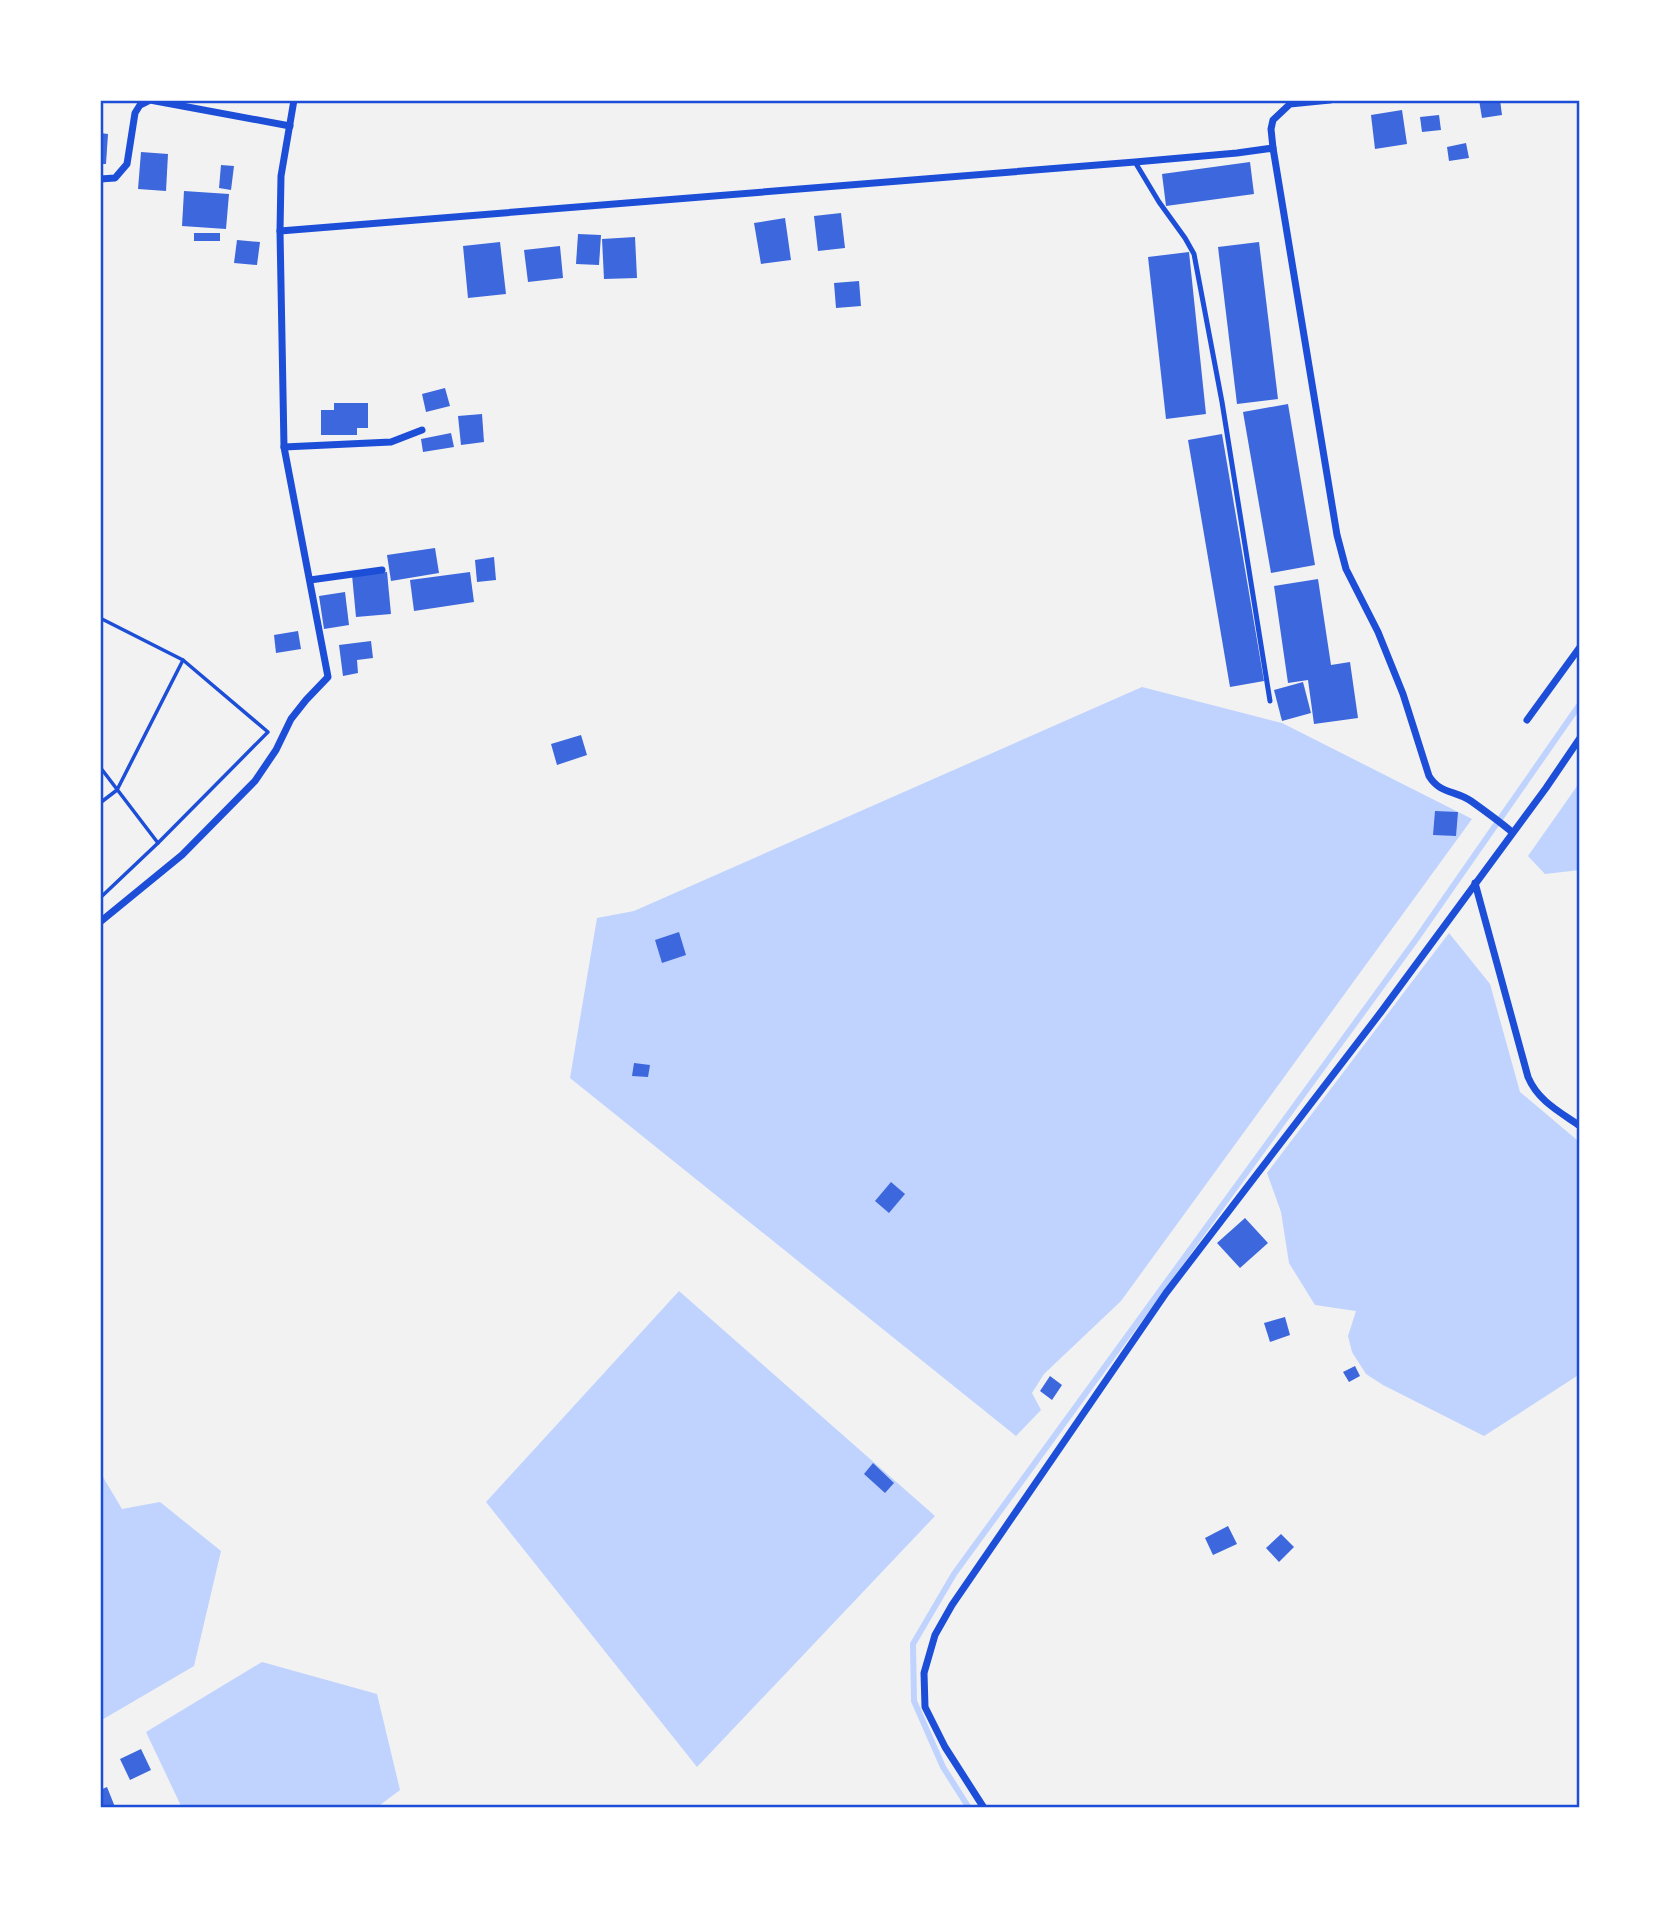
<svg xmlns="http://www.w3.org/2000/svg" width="1680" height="1908" font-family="'Noto Sans',sans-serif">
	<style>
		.water { fill: #bfd3fe }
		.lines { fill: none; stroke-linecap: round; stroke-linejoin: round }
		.stream { stroke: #bfd3fe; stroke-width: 6 }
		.building { fill: #3d67dc }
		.path { stroke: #1d4ed8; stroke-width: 3.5 }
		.service { stroke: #1d4ed8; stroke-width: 5 }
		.minor { stroke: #1d4ed8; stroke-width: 7 }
		.neatline { fill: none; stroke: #1d4ed8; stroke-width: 2.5 }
	</style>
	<rect width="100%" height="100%" fill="#f2f2f2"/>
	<g class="water">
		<path d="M1142 687 1282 723 1472 819 1121 1301 1044 1374 1032 1393 1041 1410 1016 1436 570 1078 597 918 634 911Z"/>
		<path d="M1580 782V870L1545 874 1528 856Z"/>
		<path d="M1449 933 1490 984 1520 1092 1577 1140 1580 1153V1374L1484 1436 1383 1385 1366 1374 1352 1352 1348 1336 1356 1311 1315 1305 1289 1263 1281 1212 1267 1173Z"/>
		<path d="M679 1291 935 1516 697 1767 486 1502Z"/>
		<path d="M100 1472 122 1509 160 1502 221 1551 194 1666 100 1721Z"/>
		<path d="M262 1662 377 1694 400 1790 376 1808H182L146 1732Z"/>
	</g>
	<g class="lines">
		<path class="stream" d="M969 1808 943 1767 914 1701 913 1644 954 1574 1417 938 1580 704"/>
	</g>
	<g class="building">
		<path d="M1479 100H1500L1502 115 1482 118Z"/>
		<path d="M1402 110 1407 144 1375 149 1371 115Z"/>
		<path d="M1439 115 1441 130 1422 132 1420 117Z"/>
		<path d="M100 133 108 134 106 164H100Z"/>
		<path d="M1466 143 1469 158 1449 161 1447 147Z"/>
		<path d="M141 152 168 154 166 191 138 189Z"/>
		<path d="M1250 162 1254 194 1166 206 1162 174Z"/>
		<path d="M221 165 234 166 231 190 219 188Z"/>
		<path d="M184 191 229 194 226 229 182 226Z"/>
		<path d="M841 213 845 248 818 251 814 216Z"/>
		<path d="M785 218 791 260 761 264 754 223Z"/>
		<rect x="194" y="233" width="26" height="8"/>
		<path d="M578 234 601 235 599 265 576 264Z"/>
		<path d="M635 237 637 278 604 279 602 239Z"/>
		<path d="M237 240 260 242 257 265 234 263Z"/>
		<path d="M500 242 506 294 468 298 463 246Z"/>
		<path d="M1259 242 1278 399 1237 404 1218 247Z"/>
		<path d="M560 246 563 278 528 282 524 250Z"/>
		<path d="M1189 252 1206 414 1166 419 1148 257Z"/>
		<path d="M859 281 861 306 836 308 834 283Z"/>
		<path d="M445 388 450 406 426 412 422 394Z"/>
		<path d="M334 403H368V428H357V435H321V410H334Z"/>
		<path d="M1288 404 1315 565 1271 573 1243 412Z"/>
		<path d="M482 414 484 442 461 445 458 416Z"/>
		<path d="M451 433 454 447 423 452 421 439Z"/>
		<path d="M1222 434 1264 681 1230 687 1188 440Z"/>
		<path d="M435 548 439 573 391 581 387 555Z"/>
		<path d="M494 557 496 580 477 582 475 560Z"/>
		<path d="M387 572 391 614 356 617 352 575Z"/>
		<path d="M470 572 474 602 414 611 410 580Z"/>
		<path d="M1318 579 1331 665 1350 662 1358 718 1314 724 1308 680 1288 683 1274 586Z"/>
		<path d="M345 592 349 625 324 629 319 596Z"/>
		<path d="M298 631 301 649 276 653 274 635Z"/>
		<path d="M371 641 373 658 357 660 358 673 343 676 339 645Z"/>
		<path d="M1303 682 1311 713 1282 721 1274 690Z"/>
		<path d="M581 735 587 755 557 765 551 744Z"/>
		<path d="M1435 811 1458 812 1456 836 1433 835Z"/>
		<path d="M679 932 686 955 662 963 655 940Z"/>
		<path d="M634 1063 650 1065 648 1077 632 1076Z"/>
		<path d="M891 1182 905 1194 889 1213 875 1201Z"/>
		<path d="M1245 1218 1268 1243 1240 1268 1217 1243Z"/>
		<path d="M1285 1317 1290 1335 1270 1342 1264 1323Z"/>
		<path d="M1355 1366 1360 1376 1349 1382 1343 1372Z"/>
		<path d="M1050 1376 1062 1385 1052 1400 1040 1391Z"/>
		<path d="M873 1463 894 1483 885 1493 864 1474Z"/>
		<path d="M1228 1526 1237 1544 1213 1555 1205 1538Z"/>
		<path d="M1281 1534 1294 1547 1279 1562 1266 1548Z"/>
		<path d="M141 1749 151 1770 130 1780 120 1759Z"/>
		<path d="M107 1787 115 1807 100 1808V1790Z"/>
	</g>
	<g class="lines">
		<g class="path">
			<path d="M100 618 183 660 268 732 158 843"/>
			<path d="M100 767 158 843 100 898"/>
			<path d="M100 803 117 790 183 660"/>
		</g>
		<path class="service" d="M1135 162 1159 202 1185 238 1194 254 1222 402 1270 701"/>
		<g class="minor">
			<path d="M1273 148 1271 129 1273 120 1290 104 1330 100"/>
			<path d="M100 179 115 178 127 164 135 113 140 105 150 100 290 126"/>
			<path d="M280 231 1135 162 1237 153 1273 148 1337 535 1346 569 1378 632 1403 694 1429 776C1440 794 1455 790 1471 801 1485 811 1499 821 1512 832"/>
			<path d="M284 447 391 442 422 430"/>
			<path d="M310 580 382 570"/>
			<path d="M1527 720 1580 647"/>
			<path d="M1475 883 1528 1077C1538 1101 1560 1112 1580 1126"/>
			<path d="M100 922 182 855 255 781 276 750 291 719 306 700 328 677 284 447 280 231 281 176 294 100"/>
			<path d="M984 1808 945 1747 925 1707 924 1673 935 1635 952 1605 1166 1293 1381 1012 1546 788 1580 738"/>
		</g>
	</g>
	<rect width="1680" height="1908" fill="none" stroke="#ffffff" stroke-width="203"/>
	<rect x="102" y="102" width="1476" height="1704" class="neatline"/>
</svg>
